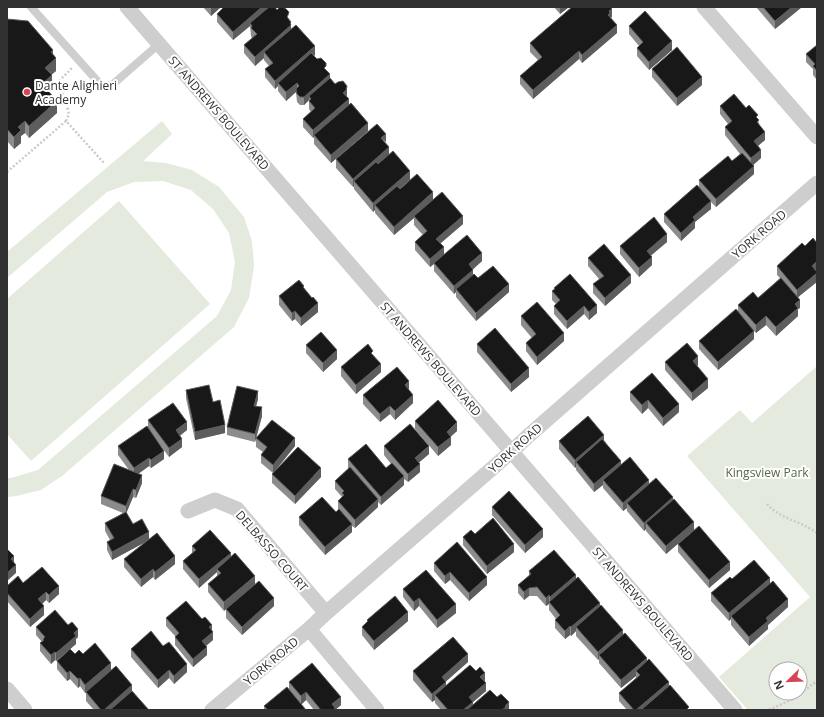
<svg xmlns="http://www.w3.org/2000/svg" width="824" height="717" font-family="'Open Sans',sans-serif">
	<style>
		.green { fill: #e4eade; fill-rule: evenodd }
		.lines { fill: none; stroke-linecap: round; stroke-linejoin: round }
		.path { stroke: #cbcbcb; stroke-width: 2.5; stroke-dasharray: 2 2; stroke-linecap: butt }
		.service { stroke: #cecece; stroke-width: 8 }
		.minor { stroke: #cecece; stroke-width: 15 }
		.wall { fill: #8c8c8c }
		.shaded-wall { fill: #5d5d5d }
		.building { fill: #181818; stroke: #5d5d5d }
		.poi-dot { fill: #d74552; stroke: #fff; stroke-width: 1.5 }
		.labels { text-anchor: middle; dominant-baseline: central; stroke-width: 4; stroke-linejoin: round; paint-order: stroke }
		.poi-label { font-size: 12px; fill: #313131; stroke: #fff; text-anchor: start }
		.street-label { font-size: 12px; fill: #313131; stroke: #fff }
		.park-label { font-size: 12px; fill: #556a42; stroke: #fff }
	</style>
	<rect width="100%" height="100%" fill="#fff"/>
	<g class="green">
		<path d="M162 121 172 134 143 161 166 163 192 170 219 187 244 217 252 241 254 266 249 298 234 327 62 476 41 490 16 496 7 497V478H11L38 470 217 316 231 290 235 262 229 233 213 209 191 190 163 181 134 182 107 192 7 278V252Z"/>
		<path d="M119 201 210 304 31 461 7 434V299Z"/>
		<path d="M817 366V710H748L719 677 810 597 687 456 740 410 752 423ZM776 669H800V693H776Z"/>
	</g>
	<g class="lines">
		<g class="path">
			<path d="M66 121 69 114 65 98 57 83 72 68"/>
			<path d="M7 172 66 121 104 163"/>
			<path d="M767 504C780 519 801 521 817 533"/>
			<path d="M769 710 793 699 817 681"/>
		</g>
		<path class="service" d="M31 7 101 85H112L159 44"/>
		<g class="minor">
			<path d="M127 7 735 710"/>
			<path d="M704 7 817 137"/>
			<path d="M188 511 215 500 237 509 326 613"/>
			<path d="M309 629 377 710"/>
			<path d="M7 689 25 710"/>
			<path d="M212 710 309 629 326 613 511 452 527 437 817 183"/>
		</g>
	</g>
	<g class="wall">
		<path d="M203 7H221L211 16Z"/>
		<path d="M554 7H569L560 14Z"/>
		<path d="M756 7H802L775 29Z"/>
		<path d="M277 10 289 19 291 29 315 55 314 56 326 70 330 79 347 94V96L349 105 368 131 331 163 314 144V137L313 138 303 127V119L311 112 309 109V100L304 105H300L297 102 296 92 286 101 278 91V86L275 89 265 77V69L269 66 264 60V58L255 66 244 53V45L252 38 251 36 250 26 233 40 217 22V14Z"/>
		<path d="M612 17 611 18 617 33 582 63 579 59 533 99 520 84V76L538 60 530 52V43Z"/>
		<path d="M7 19 53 55 56 71 51 75 52 88 48 91 57 113 29 138 25 133 21 136V143L14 149 7 141Z"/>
		<path d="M629 26 672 50 649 70 637 56V48L639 46 629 34Z"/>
		<path d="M817 45V80L813 75V69L806 62V54Z"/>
		<path d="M652 69 702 85 677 106 652 77Z"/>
		<path d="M720 106 746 108 758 119 759 124 765 140 758 146 761 158 753 165 754 174 716 207 711 202V209L695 222V228L681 241 664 222V214L699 188V180L732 161 740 154 725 135V127L728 124 720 114Z"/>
		<path d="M385 142 389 155 410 180 400 188 433 199 463 224 441 243 444 254 482 261 473 269V275L478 278 509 292 476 321 456 297V292L454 294 434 271V264L430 267 415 250V242L423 235 414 225V218L394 235 375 213V210L373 212 354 189V186L353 187 336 168V159Z"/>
		<path d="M667 242 651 255 652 265 639 277 620 254V246Z"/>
		<path d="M817 243V270L798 298 800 308 798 309V316L776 336 766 325 756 333 754 331V339L718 370 699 349V341L738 312V305L758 298 780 278 777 275V266L805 246Z"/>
		<path d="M588 258 631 283 605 306 593 293V284L599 279 588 266Z"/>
		<path d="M554 288 597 313 589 320 584 314 567 329 554 314V306L556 304 552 300V291L554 289Z"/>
		<path d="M304 289 318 312 301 326 295 319 292 321 279 305V296Z"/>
		<path d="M521 316 564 341 537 365 526 351V343L532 338 521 325Z"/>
		<path d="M477 344 529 377 511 392 477 352Z"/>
		<path d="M306 345 337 359 323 372 306 353Z"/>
		<path d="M373 355 381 372 356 394 341 376V367Z"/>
		<path d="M665 362 698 365 697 366 708 388 692 401 665 370Z"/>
		<path d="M186 390 213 402 225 433 195 440 186 398Z"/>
		<path d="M409 390 413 403 395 420 390 414 380 422 363 404V395Z"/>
		<path d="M630 392 679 412 663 426 648 408 642 414 630 400Z"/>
		<path d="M258 399 256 406 262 416 255 442 227 435V427Z"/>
		<path d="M148 420 187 430 180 436 182 447 169 457 157 441 164 459 151 468 149 466 138 474 142 483 136 498 133 497 126 513 133 524 149 539 175 564 155 580 153 577 141 587 124 567V559L144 543 112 560 107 550V542L110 540 105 531V523L123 513 101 504V496L129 470 118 455V446L148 428Z"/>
		<path d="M415 421 457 431 450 437 451 445 438 456 415 429Z"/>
		<path d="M256 438 295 446 276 470 321 477 295 504 272 483V474L273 473 261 463V455L263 452 256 447Z"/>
		<path d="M604 440 621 464 673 499 694 530 666 554 646 531V529L644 531 627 511V508L623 511 603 488V485L594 492 576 470V467L575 468 559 449V441Z"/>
		<path d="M384 446 429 454 419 462 420 472 408 482 404 479V485L381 505 378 502V507L355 528 352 526V532L325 555 299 525V517L336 512 338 510V501L342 497 335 489V481L349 468H348V459L386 468 391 464 384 455Z"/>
		<path d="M492 507 543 537 525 553 492 515Z"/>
		<path d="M475 534 514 552 487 574 463 545V537Z"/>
		<path d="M678 544 730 570 709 588 678 552Z"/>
		<path d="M192 546 231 553 224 611 208 592V584L217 576V572L199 588 183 569V561L192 553Z"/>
		<path d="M434 563 487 585 469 601 450 580 445 584 434 571Z"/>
		<path d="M529 571 576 579 647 661 689 710H693H627L619 701V693L636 678V676L621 688 599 663V659L598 660 576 636V631L571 636 570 635 565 639 555 628V620L556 619 549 610V604L546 606 537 596H529L524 600 518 593V585L529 576Z"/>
		<path d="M732 579 770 584 788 607 768 625V629L749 646 731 625V619L729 621 711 601V593Z"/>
		<path d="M23 583 59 594 49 603 46 600 42 604 44 615 30 627 7 601V586Z"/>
		<path d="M403 589 456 613 437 628 419 606 414 611 403 597Z"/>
		<path d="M274 606 242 635 226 618V609Z"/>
		<path d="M166 618 212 630 213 640 206 646 207 655 193 667 175 645V636L166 626Z"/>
		<path d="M367 620 408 621 374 650 362 635V627L367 623Z"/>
		<path d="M36 627 78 637 76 639V644L56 661 55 660 51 664 40 651V643L42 642 36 635Z"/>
		<path d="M163 646 187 672 174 684 169 678 158 688 131 657V649Z"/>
		<path d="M75 654H83L111 670 132 691 148 710H94L86 701V693H85L80 686 78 688 70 679 67 681 57 669V661Z"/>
		<path d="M468 662 446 681V685L485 681 486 691 473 702V705L509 710H441L435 703V700L432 702 413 680V671Z"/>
		<path d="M289 682 341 705 335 710H314L306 700 301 704 306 710H264V706L289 690Z"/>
	</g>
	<g class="shaded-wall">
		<path d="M211 7H221L211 16Z"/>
		<path d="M262 7H271L250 23V26L233 40V32Z"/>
		<path d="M560 7H569L560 14Z"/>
		<path d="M792 7H802L775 29V21Z"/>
		<path d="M612 9V17L610 18 608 15 609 11Z"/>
		<path d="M291 22V30L264 52V58L255 66V57Z"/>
		<path d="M617 25V33L582 63V55Z"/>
		<path d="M672 41V50L649 70V62Z"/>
		<path d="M315 46V55L280 85 278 83V86L275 89V81Z"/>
		<path d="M53 50V61L56 58V71L45 80V68L51 52Z"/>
		<path d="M579 51V59L533 99V90Z"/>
		<path d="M330 74V83L309 96V100L304 105V97Z"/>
		<path d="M52 75V88L42 96V84Z"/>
		<path d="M702 77V85L677 106V98Z"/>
		<path d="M297 83V92L296 89V92L286 101V92Z"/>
		<path d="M347 86V94L346 99 343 93Z"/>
		<path d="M349 99V107L314 135V137L313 138V130Z"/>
		<path d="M57 101V113L29 138V126Z"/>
		<path d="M25 121V133L21 136V143L14 149V137L18 127Z"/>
		<path d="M368 123V131L331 163V155Z"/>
		<path d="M765 132V140L754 149V141Z"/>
		<path d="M386 134V142L381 138Z"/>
		<path d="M389 147V155L356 184 354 181V186L353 187V179Z"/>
		<path d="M8 149V161L7 162V150Z"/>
		<path d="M761 150V158L751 167V158Z"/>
		<path d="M754 166V174L716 207V199Z"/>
		<path d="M410 171V180L377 208 375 205V210L373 212V203Z"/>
		<path d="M433 192V201L414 216V218L394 235V227Z"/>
		<path d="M711 201V209L695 222V228L681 241V233L693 217Z"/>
		<path d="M463 216V224L436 247V239Z"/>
		<path d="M667 234V242L647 259V251Z"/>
		<path d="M444 247V255L434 263V264L430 267V259Z"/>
		<path d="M482 253V261L469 273V264Z"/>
		<path d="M652 257V265L639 277V268Z"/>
		<path d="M817 261V270L812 274V266Z"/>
		<path d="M473 270V278L456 289V292L454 294V286Z"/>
		<path d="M817 273V282L797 298V290Z"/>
		<path d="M631 275V283L605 306V298Z"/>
		<path d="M509 284V292L476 321V313Z"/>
		<path d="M800 300V308L798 309V316L776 336V327L795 304Z"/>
		<path d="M318 303V312L301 326V318Z"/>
		<path d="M597 305V313L589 320V312Z"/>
		<path d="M584 306V314L567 329V321Z"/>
		<path d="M295 311V319L292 321V313Z"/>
		<path d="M766 316V325L756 333V325Z"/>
		<path d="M754 331V339L718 370V362Z"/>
		<path d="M564 333V341L537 365V357Z"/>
		<path d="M337 350V359L323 372V363Z"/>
		<path d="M698 356V365L693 370V361Z"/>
		<path d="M381 364V372L356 394V385Z"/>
		<path d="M529 368V377L511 392V384Z"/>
		<path d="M708 379V388L692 401V393Z"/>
		<path d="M409 381V390L405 394V385Z"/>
		<path d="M258 391V399L254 414V406Z"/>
		<path d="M413 395V403L395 420V411Z"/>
		<path d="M648 400V408L642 414V405Z"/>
		<path d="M679 404V412L663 426V418Z"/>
		<path d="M390 406V414L380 422V414Z"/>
		<path d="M262 407V416L255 442V434Z"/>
		<path d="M187 422V430L176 438V430Z"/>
		<path d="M457 422V431L447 440V432Z"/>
		<path d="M225 425V433L195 440V432Z"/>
		<path d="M604 435V443L576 462V467L575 468V460Z"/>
		<path d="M451 437V445L438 456V447Z"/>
		<path d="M295 438V446L273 473V465Z"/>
		<path d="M182 439V447L169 457V448Z"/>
		<path d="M429 446V454L415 466V458Z"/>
		<path d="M164 451V459L151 468V460Z"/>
		<path d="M149 458V466L134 477V468Z"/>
		<path d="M621 461V469L603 480V485L594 492V484Z"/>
		<path d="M420 464V472L408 482V474Z"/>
		<path d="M321 468V477L295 504V496Z"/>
		<path d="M142 475V483L136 498V490Z"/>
		<path d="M404 476V485L381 505V497Z"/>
		<path d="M649 480V488L627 503V508L623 511V503Z"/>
		<path d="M133 489V497L126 514V506Z"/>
		<path d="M673 497V505L646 523V529L644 531V523Z"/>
		<path d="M378 499V507L355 528V520Z"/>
		<path d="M694 522V530L666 554V546Z"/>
		<path d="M352 524V532L325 555V547Z"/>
		<path d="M543 529V537L525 553V545Z"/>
		<path d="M149 532V540L112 560V552Z"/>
		<path d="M514 544V552L487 574V566Z"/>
		<path d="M231 553V561L217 569V572L199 588V579Z"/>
		<path d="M14 556V565L11 559Z"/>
		<path d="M175 556V564L155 580V572Z"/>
		<path d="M730 562V570L709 588V580Z"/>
		<path d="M16 565V573L7 581V573Z"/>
		<path d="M153 569V577L141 587V579Z"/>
		<path d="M450 572V580L445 584V576Z"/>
		<path d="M576 575V583L550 603V597Z"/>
		<path d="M255 576V585L224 611V602Z"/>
		<path d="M487 577V585L469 601V593Z"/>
		<path d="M770 578V586L731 616V619L729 621V613Z"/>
		<path d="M59 586V594L49 603V595Z"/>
		<path d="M529 588V596L524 600V592Z"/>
		<path d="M46 592V600L38 608V599Z"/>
		<path d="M549 595V604L546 606V598Z"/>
		<path d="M274 598V606L242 635V627Z"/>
		<path d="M419 598V606L414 611V602Z"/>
		<path d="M788 599V607L768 625V629L749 646V637L766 618Z"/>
		<path d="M600 603V611L576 627V631L571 636V627Z"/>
		<path d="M456 604V613L437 628V620Z"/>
		<path d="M44 606V615L30 627V619Z"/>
		<path d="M408 612V621L374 650V641Z"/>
		<path d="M212 625V633L213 632V640L202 649V641L209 627Z"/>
		<path d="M570 626V635L565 639V631Z"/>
		<path d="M78 629V637L76 639V644L56 661V653L74 633Z"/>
		<path d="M623 630V638L599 655V659L598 660V652Z"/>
		<path d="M207 647V655L193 667V659Z"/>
		<path d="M55 652V660L51 664V655Z"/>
		<path d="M468 654V662L442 685V677Z"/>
		<path d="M647 658V667L636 671V676L621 688V680Z"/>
		<path d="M111 663V671L85 693V685Z"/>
		<path d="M187 664V672L174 684V676Z"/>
		<path d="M169 670V678L158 688V680Z"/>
		<path d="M70 671V679L67 681V673Z"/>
		<path d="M485 673V681L480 685V677Z"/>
		<path d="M80 678V686L78 688V679Z"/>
		<path d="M446 682V690L435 695V700L432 702V694Z"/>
		<path d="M669 682V690L646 710H636Z"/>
		<path d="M486 683V691L473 702V710H463L469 697Z"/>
		<path d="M132 685V693L113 710H104Z"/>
		<path d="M306 692V700L301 705V696Z"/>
		<path d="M341 697V705L335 710H332V704Z"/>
		<path d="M509 702V710H502L505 706Z"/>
	</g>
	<g class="building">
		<path d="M224 7H262L233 32 217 14Z"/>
		<path d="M269 7H275L277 10 280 7 285 8 289 12 288 15 287 17 291 22 290 23 291 25 255 57 244 45 257 34 251 28 252 26 250 23Z"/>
		<path d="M572 7H610L612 9 609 11 610 13 608 15 617 25 582 55 579 51 533 90 520 76 542 57 530 43Z"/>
		<path d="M763 7H792L775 21Z"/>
		<path d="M645 11 672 41 649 62 637 48 643 42 629 26Z"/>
		<path d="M7 19 28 21 53 50 51 52 56 58 45 68 52 75 42 84 57 101 29 126 25 121 18 127 21 130 14 137 7 129Z"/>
		<path d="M296 25 315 46 275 81 265 69 273 63 264 52Z"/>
		<path d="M817 45V71L813 66 815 64 806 54Z"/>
		<path d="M677 47 702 77 677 98 652 69Z"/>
		<path d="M311 53 317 59 321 58 326 63V66L324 68 330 74 304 97H300L297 94 296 89 299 86 297 83 286 92 278 83Z"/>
		<path d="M330 78 335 84 338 82 343 81 347 86 346 90 343 93 349 99 313 130 303 119 315 108 309 101 311 99 309 96Z"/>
		<path d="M734 94 746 108 749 105 758 115 756 117 759 120 757 122 765 132 754 141 761 150 751 158 725 127 732 121 720 106Z"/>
		<path d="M351 103 368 123 331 155 314 135Z"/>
		<path d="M377 124 386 134 381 138 389 147 353 179 336 159Z"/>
		<path d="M393 151 410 171 373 203 354 181 376 162 378 164Z"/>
		<path d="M742 153 754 166 716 199 699 180 728 156 732 161Z"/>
		<path d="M417 174 433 192 394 227 375 205 397 186 400 189Z"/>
		<path d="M697 185 711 201 693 217 695 220 681 233 664 214Z"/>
		<path d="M442 192 463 216 436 239 444 247 430 259 415 242 427 231 414 216Z"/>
		<path d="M654 217 667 234 647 251 652 257 639 268 620 246Z"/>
		<path d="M467 235 482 253 469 264 473 270 454 286 434 263Z"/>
		<path d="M813 238 817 243V261L812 266 817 272V273L797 290 777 266 802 243 805 246Z"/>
		<path d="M604 244 631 275 605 298 593 284 604 276 588 258Z"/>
		<path d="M493 266 509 284 476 313 456 289 474 274 478 278Z"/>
		<path d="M570 274 597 305 589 312 584 306 567 321 554 306 560 300 552 291 555 289 554 288Z"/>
		<path d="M781 278 800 300 795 304 798 308 776 327 766 316 756 325 738 305 753 292 758 298Z"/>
		<path d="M299 280 304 286 303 287 312 298 313 297 318 303 301 318 295 311 292 313 279 296Z"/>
		<path d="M537 302 564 333 537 357 526 343 536 334 521 316Z"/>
		<path d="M736 309 754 331 718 362 699 341Z"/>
		<path d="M495 328 529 368 511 384 477 344Z"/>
		<path d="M321 332 337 350 323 363 306 345Z"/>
		<path d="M687 343 698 356 693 361 708 379 692 393 665 362Z"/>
		<path d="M368 344 373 351 371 353 381 364 356 385 341 367Z"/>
		<path d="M397 367 409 381 405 385 413 395 395 411 390 406 380 414 363 395Z"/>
		<path d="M652 373 679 404 663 418 648 400 642 405 630 392Z"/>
		<path d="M209 385 213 402 220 400 225 425 195 432 186 390Z"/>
		<path d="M237 386 258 391 254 406 262 407 255 434 227 427Z"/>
		<path d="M438 400 457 422 447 432 451 437 438 447 415 421Z"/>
		<path d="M173 403 187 422 176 430 182 439 169 448 148 420Z"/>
		<path d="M588 416 604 435 575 460 559 441Z"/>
		<path d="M272 420 295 438 273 465 261 455 267 447 256 438Z"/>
		<path d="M410 424 429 446 415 458 420 464 408 474 384 446Z"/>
		<path d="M147 426 164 451 151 460 149 458 134 468 118 446Z"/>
		<path d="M602 439 621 461 594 484 576 462Z"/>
		<path d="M366 444 386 468 392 463 404 476 381 497 348 459Z"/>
		<path d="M298 447 321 468 295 496 272 474Z"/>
		<path d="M630 457 649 480 623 503 603 480Z"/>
		<path d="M114 464 142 475 136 490 133 489 126 506 101 496Z"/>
		<path d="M350 467 378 499 355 520 338 501 344 495 342 493 344 491 335 481Z"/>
		<path d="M656 478 673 497 644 523 627 503Z"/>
		<path d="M509 491 543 529 525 545 492 507Z"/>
		<path d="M322 497 336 512 339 509 352 524 325 547 299 517Z"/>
		<path d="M674 499 694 522 666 546 646 523Z"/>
		<path d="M126 512 133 524 142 519 149 532 112 552 107 542 114 538 105 523Z"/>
		<path d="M493 518 514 544 487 566 463 537 471 530 475 534Z"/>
		<path d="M699 526 730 562 709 580 678 544Z"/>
		<path d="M210 530 231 553 199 579 183 561 196 550 192 546Z"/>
		<path d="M157 533 175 556 155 572 153 569 141 579 124 559Z"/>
		<path d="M457 542 487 577 469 593 450 572 445 576 434 563Z"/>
		<path d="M7 549 14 556 11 559 16 565 7 573Z"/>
		<path d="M554 550 576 575 550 597 549 595 546 598 537 587 529 588 524 592 518 585 531 574 529 571Z"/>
		<path d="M235 553 255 576 224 602 208 584 221 573 217 569Z"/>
		<path d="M754 560 770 578 729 613 711 593 730 577 732 579Z"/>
		<path d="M42 567 59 586 49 595 46 592 38 599 44 606 30 619 7 593V586L18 576 23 583Z"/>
		<path d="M426 570 456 604 437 620 419 598 414 602 403 589Z"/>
		<path d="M578 577 600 603 571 627 570 626 565 631 555 620 560 615 549 602Z"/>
		<path d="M259 581 274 598 242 627 226 609Z"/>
		<path d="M773 581 788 599 766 618 768 621 749 637 731 616Z"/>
		<path d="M395 596 408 612 374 641 362 627 368 621 367 620Z"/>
		<path d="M186 601 202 619 205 617 212 625 209 627 213 632 202 641 207 647 193 659 175 637 179 633 166 618Z"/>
		<path d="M601 605 623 630 598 652 576 627Z"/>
		<path d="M55 610 68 625 72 622 78 629 74 633 76 636 56 653 55 652 51 655 40 643 44 640 43 639 45 637 36 627Z"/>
		<path d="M151 631 163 646 169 642 187 664 174 676 169 670 158 680 131 649Z"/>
		<path d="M625 633 647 658 621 680 599 655Z"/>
		<path d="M453 637 468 654 442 677 446 682 432 694 413 671Z"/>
		<path d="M95 643 111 663 85 685 80 678 78 679 70 671 67 673 57 661 70 649 75 654 79 650 83 654Z"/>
		<path d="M649 659 669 682 636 710H634L619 693 640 675 636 671Z"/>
		<path d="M312 663 341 697 332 704 335 708 334 710H321L306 692 301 696 289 682Z"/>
		<path d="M470 665 476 671 480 667 485 673 480 677 486 683 469 697 473 702 463 710H448L435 695Z"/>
		<path d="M116 666 132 685 104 710H101L86 692Z"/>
		<path d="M670 685 689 707 686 710H641Z"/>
		<path d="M287 687 306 710H268L264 706Z"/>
		<path d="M490 690 497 697 501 694 509 702 505 706 506 707 502 710H467Z"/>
		<path d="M132 691 148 709 147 710H110Z"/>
	</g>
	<circle class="poi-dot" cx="27" cy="92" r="4"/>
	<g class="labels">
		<g class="poi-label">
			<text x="35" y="85">Dante Alighieri<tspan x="35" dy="14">Academy</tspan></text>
		</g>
		<g class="street-label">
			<text transform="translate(219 113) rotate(49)">ST ANDREWS BOULEVARD</text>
			<text transform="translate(759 234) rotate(-41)">YORK ROAD</text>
			<text transform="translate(431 359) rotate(49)">ST ANDREWS BOULEVARD</text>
			<text transform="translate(515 448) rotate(-42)">YORK ROAD</text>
			<text transform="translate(272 551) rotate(49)">DELBASSO COURT</text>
			<text transform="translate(643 604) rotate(49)">ST ANDREWS BOULEVARD</text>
			<text transform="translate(271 661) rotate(-40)">YORK ROAD</text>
		</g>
		<g class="park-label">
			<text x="767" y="472">Kingsview Park</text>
		</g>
	</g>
	<rect width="824" height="717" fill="none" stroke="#313131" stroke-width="16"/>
	<g transform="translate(788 681) rotate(247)"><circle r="19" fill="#ffffff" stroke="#adadad"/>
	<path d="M0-3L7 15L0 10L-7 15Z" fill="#d74552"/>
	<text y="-6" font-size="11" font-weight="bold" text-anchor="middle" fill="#313131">N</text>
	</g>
</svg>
